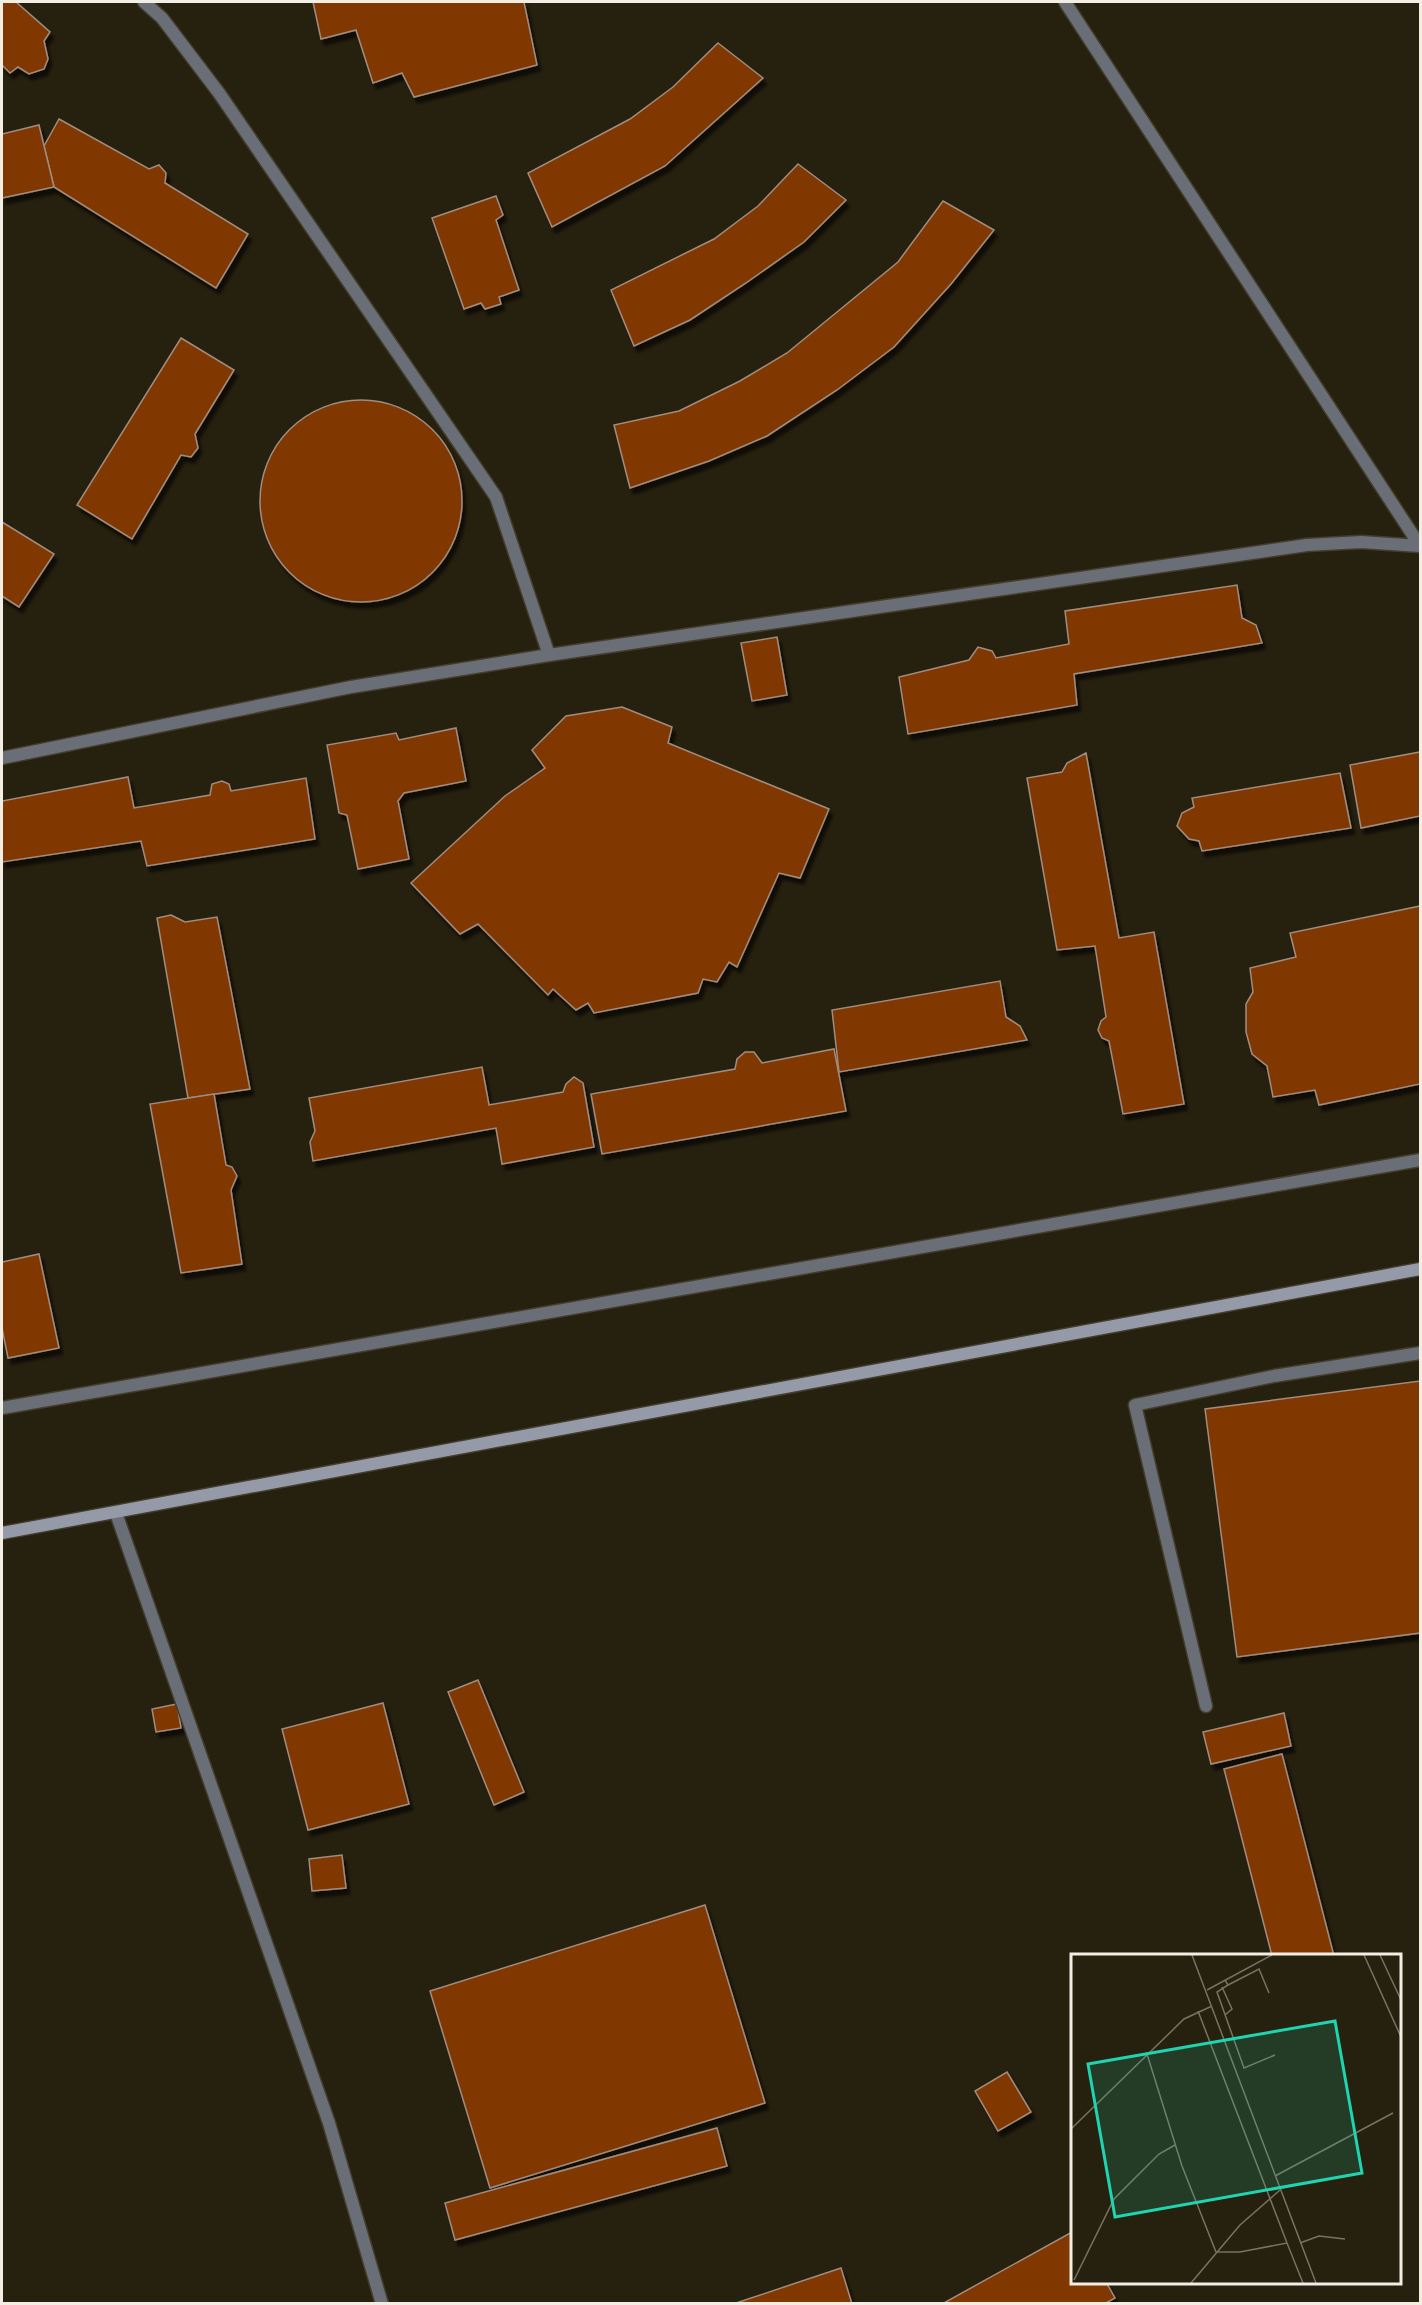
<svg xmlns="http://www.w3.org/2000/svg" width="1422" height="2305" font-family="'Archivo Narrow',sans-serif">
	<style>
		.building { fill: #803800; stroke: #a18c80; stroke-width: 1.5; filter: url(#shadow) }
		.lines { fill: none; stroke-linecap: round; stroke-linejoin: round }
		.lane-casing { stroke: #433d2d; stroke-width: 15 }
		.street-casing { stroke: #433d2d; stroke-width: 15 }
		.secondary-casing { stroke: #433d2d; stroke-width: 15 }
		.lane { stroke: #6a6e76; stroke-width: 12 }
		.street { stroke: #6a6e76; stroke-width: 12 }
		.secondary { stroke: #949aa8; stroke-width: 12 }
		.inset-road { fill: none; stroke: #787264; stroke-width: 1.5 }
		.view { fill: #1ed5b0; fill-opacity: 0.15; stroke: #1ed5b0; stroke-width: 3 }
		.inset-edge { fill: none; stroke: #f2eee3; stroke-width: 3 }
	</style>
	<defs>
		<filter id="shadow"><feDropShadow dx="3.5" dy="6" stdDeviation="1.5" flood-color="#0009"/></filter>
	</defs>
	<rect width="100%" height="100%" fill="#26200f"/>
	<g class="building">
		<path d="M2 2H16L50 32 44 41 48 59 44 69 29 74 18 67 10 73 2 65Z"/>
		<path d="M313 2H524L537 65 414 97 402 73 373 83 356 30 321 39Z"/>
		<path d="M718 43 763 78 665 166 552 227 528 173 630 119 673 87Z"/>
		<path d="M59 119 149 169 159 165 166 173 165 183 248 234 216 288 54 187 44 146Z"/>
		<path d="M39 125 54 187 2 198V134Z"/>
		<path d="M798 164 846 200 804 242 746 283 690 320 634 346 611 290 714 239 758 206Z"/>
		<path d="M496 196 503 215 496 220 519 290 499 297 501 304 485 309 481 303 464 309 432 218Z"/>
		<path d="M943 201 994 230 951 284 894 347 837 390 767 436 709 461 630 488 614 425 679 411 740 381 787 353 898 262Z"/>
		<path d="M181 338 234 370 195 434 198 448 191 457 181 455 132 539 77 505Z"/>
		<circle cx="361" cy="501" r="101"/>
		<path d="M2 522 54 554 19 607 2 596Z"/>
		<path d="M1237 585 1242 618 1256 625 1262 643 1074 674 1077 705 908 734 899 677 969 660 978 647 992 651 996 658 1069 644 1065 611Z"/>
		<path d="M777 637 787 695 752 701 741 643Z"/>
		<path d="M622 707 672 727 668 743 829 809 800 878 779 873 737 967 729 962 717 982 703 979 698 993 594 1013 588 1003 576 1010 553 989 548 995 478 924 460 934 411 883 505 796 545 768 532 750 566 716Z"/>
		<path d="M456 728 466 781 404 793 398 801 409 859 358 869 347 815 339 813 327 745 396 733 399 740Z"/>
		<path d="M1420 752V816L1361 828 1350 765Z"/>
		<path d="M1086 753 1119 938 1154 932 1184 1104 1123 1114 1109 1041 1102 1038 1098 1030 1101 1021 1106 1017 1095 946 1057 950 1027 778 1062 772 1067 763Z"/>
		<path d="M1340 773 1351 828 1202 851 1199 841 1189 839 1177 826 1182 813 1194 807 1192 798Z"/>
		<path d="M128 777 134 808 210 795 212 784 222 781 229 784 231 791 306 778 315 839 147 866 141 841 2 862V801Z"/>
		<path d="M1420 906V1084L1319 1105 1315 1090 1273 1097 1267 1066 1252 1054 1246 1032V1004L1253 992 1250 968 1296 957 1290 933Z"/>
		<path d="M171 915 185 922 217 917 250 1089 188 1098 157 918Z"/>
		<path d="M1000 981 1006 1017 1020 1026 1027 1040 839 1072 832 1010Z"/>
		<path d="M834 1049 846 1111 602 1154 591 1094 735 1069 737 1059 745 1052H754L762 1063Z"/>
		<path d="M482 1067 489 1105 563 1092 566 1084 574 1077 583 1083 594 1147 502 1164 496 1128 313 1161 310 1142 315 1131 309 1098Z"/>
		<path d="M214 1094 226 1165 232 1167 237 1176 231 1190 242 1264 181 1273 150 1104Z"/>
		<path d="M39 1254 59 1348 8 1358 2 1328V1262Z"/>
		<path d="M1420 1381V1633L1237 1657 1205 1409Z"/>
		<path d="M478 1680 524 1792 494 1805 448 1692Z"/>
		<path d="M383 1703 409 1804 308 1830 282 1729Z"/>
		<path d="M177 1704 181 1728 156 1732 152 1709Z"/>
		<path d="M1284 1713 1291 1746 1211 1764 1203 1732Z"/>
		<path d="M1282 1754 1334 1956H1272L1224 1769Z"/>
		<path d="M342 1855 346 1888 312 1891 309 1859Z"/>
		<path d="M705 1905 765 2103 490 2188 430 1991Z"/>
		<path d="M1007 2072 1031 2112 998 2131 975 2091Z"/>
		<path d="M717 2128 727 2166 455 2240 445 2203Z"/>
		<path d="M1072 2232V2282H1106L1115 2298 1104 2304H942Z"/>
		<path d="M841 2268 852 2304H733Z"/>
	</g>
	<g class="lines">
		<defs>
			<g id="lane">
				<path d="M144 2 162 18 219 93 496 497 549 655"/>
				<path d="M1065 2 1420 546"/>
				<path d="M2 758 351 687 549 655 1307 545 1361 542 1420 546"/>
				<path d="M2 1408 1420 1160"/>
				<path d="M1206 1706 1135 1405 1274 1376 1420 1353"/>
			</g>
			<path id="street" d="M116 1513 329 2123 382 2304"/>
			<path id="secondary" d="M2 1533 1420 1269"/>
		</defs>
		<use href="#lane" class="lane-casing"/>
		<use href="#street" class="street-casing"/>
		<use href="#secondary" class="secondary-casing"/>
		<use href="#lane" class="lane"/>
		<use href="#street" class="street"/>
		<use href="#secondary" class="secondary"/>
	</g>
	<g transform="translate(1071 1954)">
		<rect width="330" height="330" fill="#26200f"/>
		<path class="inset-road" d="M121 1 245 329M293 1 330 83M309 1 330 46M154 26 157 31 146 38 173 114 204 101M157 31 188 15 198 39M151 33 161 55 154 61M136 36 201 1M127 57 216 289M76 100 111 212 145 298H169L216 289 232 329M0 175 113 65 141 52M204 222 322 159M229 289 248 282 274 285M3 326 43 245 88 200 104 191M120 329 169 271 209 236"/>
		<path class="view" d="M264 67 291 219 44 263 17 110Z"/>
		<rect width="330" height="330" class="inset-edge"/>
	</g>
	<rect width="1422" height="2305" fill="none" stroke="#f2eee3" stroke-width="6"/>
</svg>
